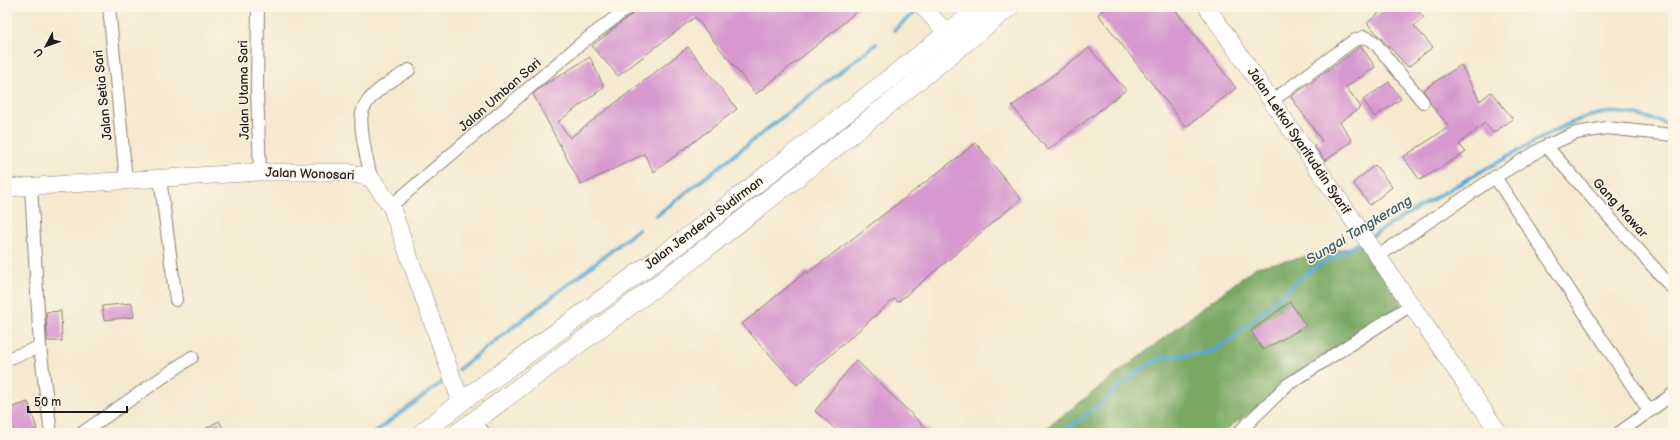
<svg xmlns="http://www.w3.org/2000/svg" width="1680" height="440" font-family="'Balsamiq Sans',sans-serif">
	<style>
		.forest { fill: #79a963; stroke: #4a6240 }
		.lines { fill: none; stroke-linecap: round; stroke-linejoin: round }
		.stream { stroke: #58a8d2; stroke-width: 4 }
		.building { fill: #d698cf }
		.street-casing { stroke: #888276; stroke-width: 14 }
		.secondary-casing { stroke: #888276; stroke-width: 18 }
		.primary-casing { stroke: #888276; stroke-width: 20 }
		.street { stroke: #fff; stroke-width: 12 }
		.secondary { stroke: #fff; stroke-width: 17 }
		.primary { stroke: #fff; stroke-width: 19 }
		.labels { text-anchor: middle; dominant-baseline: central; stroke-width: 3; stroke-linejoin: round; paint-order: stroke }
		.street-label { font-size: 13px; fill: #1c1c1c; stroke: #fcf5e5 }
		.water-label { font-size: 14px; font-style: italic; fill: #375b6e; stroke: #fcf5e5 }
	</style>
	<rect width="100%" height="100%" fill="#fcf5e5"/>
	<filter id="ink" filterUnits="userSpaceOnUse"><feTurbulence type="fractalNoise" baseFrequency=".025" numOctaves="2"/><feDisplacementMap in="SourceGraphic" scale="8" xChannelSelector="R" yChannelSelector="G"/><feConvolveMatrix kernelMatrix="1 2 1 2 8 2 1 2 1" color-interpolation-filters="sRGB"/></filter>
	<filter id="wash" filterUnits="userSpaceOnUse"><feTurbulence type="fractalNoise" baseFrequency=".012" numOctaves="4" result="noise"/><feDisplacementMap in="SourceGraphic" scale="16" xChannelSelector="R" yChannelSelector="G"/><feGaussianBlur stdDeviation="0.9" result="paint"/><feColorMatrix in="noise" values="0 0 0 0 0 0 0 0 0 0 0 0 0 0 0 0 0 1.4 0 .05"/><feComposite in="paint" operator="in"/></filter>
	<g filter="url(#wash)">
		<rect width="100%" height="100%" fill="#f5e9cf"/>
		<path class="forest" d="M1363 245 1402 304 1221 433H1040L1256 267Z"/>
		<g class="lines">
			<g class="stream">
				<path d="M894 30 914 13"/>
				<path d="M656 216 876 44"/>
				<path d="M1370 237C1419 207 1468 178 1518 151 1545 136 1573 118 1604 113 1627 110 1651 119 1673 125"/>
				<path d="M459 369 638 230"/>
				<path d="M374 433 442 382"/>
				<path d="M1061 433C1072 425 1084 417 1096 408 1116 393 1134 370 1158 360 1175 352 1200 358 1214 350 1244 334 1271 302 1298 280 1317 264 1341 255 1363 241"/>
			</g>
		</g>
		<g id="blocks">
			<g class="building">
				<path d="M641 7H861L838 28 756 94 695 17 618 76 592 46Z"/>
				<path d="M1107 7H1173L1236 88 1186 127 1098 14Z"/>
				<path d="M1386 7H1415L1424 18 1414 26 1433 47 1408 67 1367 23Z"/>
				<path d="M1361 46 1375 67 1346 87 1361 107 1340 122 1352 141 1325 161 1314 146 1322 141 1291 97Z"/>
				<path d="M688 47 737 109 654 172 644 154 581 185 533 94 544 85 590 57 604 87 558 122 570 138Z"/>
				<path d="M1089 48 1126 90 1048 150 1012 106Z"/>
				<path d="M1461 65 1480 101 1491 92 1513 119 1493 133 1485 123 1459 144 1466 152 1420 180 1403 157 1449 127 1430 103 1429 98 1423 90Z"/>
				<path d="M1389 82 1401 99 1375 117 1363 100Z"/>
				<path d="M976 143 1021 199 898 302 894 299 797 385 742 324 807 271 808 273Z"/>
				<path d="M1375 165 1392 187 1370 205 1353 183Z"/>
				<path d="M1290 302 1306 326 1263 350 1251 331Z"/>
				<path d="M132 303 134 317 104 320 102 306Z"/>
				<path d="M61 311 62 341H47L46 312Z"/>
				<path d="M856 360 931 433H840L815 411Z"/>
				<path d="M28 402 37 429 24 433H15L7 409Z"/>
				<path d="M219 421 226 433H198Z"/>
			</g>
		</g>
	</g>
	<g filter="url(#ink)">
		<use href="#blocks" fill-opacity="0" stroke="#888276" stroke-width="1"/>
		<g class="lines">
			<defs>
				<g id="street">
					<path d="M109 7 126 180"/>
					<path d="M258 7 257 91 260 172"/>
					<path d="M1272 101 1353 41 1364 37 1370 39 1375 43 1423 102"/>
					<path d="M1546 146 1673 289"/>
					<path d="M1495 177 1649 411"/>
					<path d="M160 178 176 300"/>
					<path d="M371 178C368 162 357 124 363 110 370 92 393 80 409 70"/>
					<path d="M31 186 40 347 51 433"/>
					<path d="M391 206 579 45 629 7"/>
					<path d="M1378 256 1495 177 1546 146 1576 133 1607 128 1673 135"/>
					<path d="M7 359 40 347"/>
					<path d="M474 420 484 433"/>
					<path d="M82 433 192 357"/>
					<path d="M1238 433 1287 385 1411 305"/>
					<path d="M1619 433 1673 394"/>
				</g>
				<g id="secondary">
					<path d="M923 7 948 34"/>
					<path d="M1207 7 1499 433"/>
					<path d="M7 188 260 172H347L371 178 391 206 461 402"/>
				</g>
				<g id="primary">
					<path d="M422 433 461 402 692 234 981 7"/>
					<path d="M458 433 686 264 838 145 1009 7"/>
				</g>
			</defs>
			<use href="#street" class="street-casing"/>
			<use href="#secondary" class="secondary-casing"/>
			<use href="#primary" class="primary-casing"/>
			<use href="#street" class="street"/>
			<use href="#secondary" class="secondary"/>
			<use href="#primary" class="primary"/>
		</g>
	</g>
	<g class="labels">
		<g class="street-label">
			<text transform="translate(244 90) rotate(-91)">Jalan Utama Sari</text>
			<text transform="translate(103 95) rotate(-96)">Jalan Setia Sari</text>
			<text transform="translate(500 95) rotate(-41)">Jalan Umban Sari</text>
			<text transform="translate(1299 141) rotate(56)">Jalan Letkol Syarifuddin Syarif</text>
			<text transform="translate(310 174) rotate(2)">Jalan Wonosari</text>
			<text transform="translate(1620 208) rotate(48)">Gang Mawar</text>
			<text transform="translate(704 223) rotate(-37)">Jalan Jenderal Sudirman</text>
		</g>
		<g class="water-label">
			<text transform="translate(1359 230) rotate(-31)">Sungai Tangkerang</text>
		</g>
	</g>
	<rect width="1680" height="440" fill="none" stroke="#fcf5e5" stroke-width="24"/>
	<g transform="translate(46 46) rotate(229)" stroke="#fcf5e5" stroke-width="3" paint-order="stroke">
	<path d="M0-3L7 15L0 10L-7 15Z" fill="#1c1c1c"/>
	<text y="-6" font-size="11" font-weight="bold" text-anchor="middle" fill="#1c1c1c">U</text>
	</g>
	<path d="M28 406v6h99v-6" fill="none" stroke="#1c1c1c" stroke-width="2"/>
	<text x="34" y="406" font-size="12" fill="#1c1c1c" stroke="#fcf5e5" stroke-width="3" paint-order="stroke">50 m</text>
</svg>
